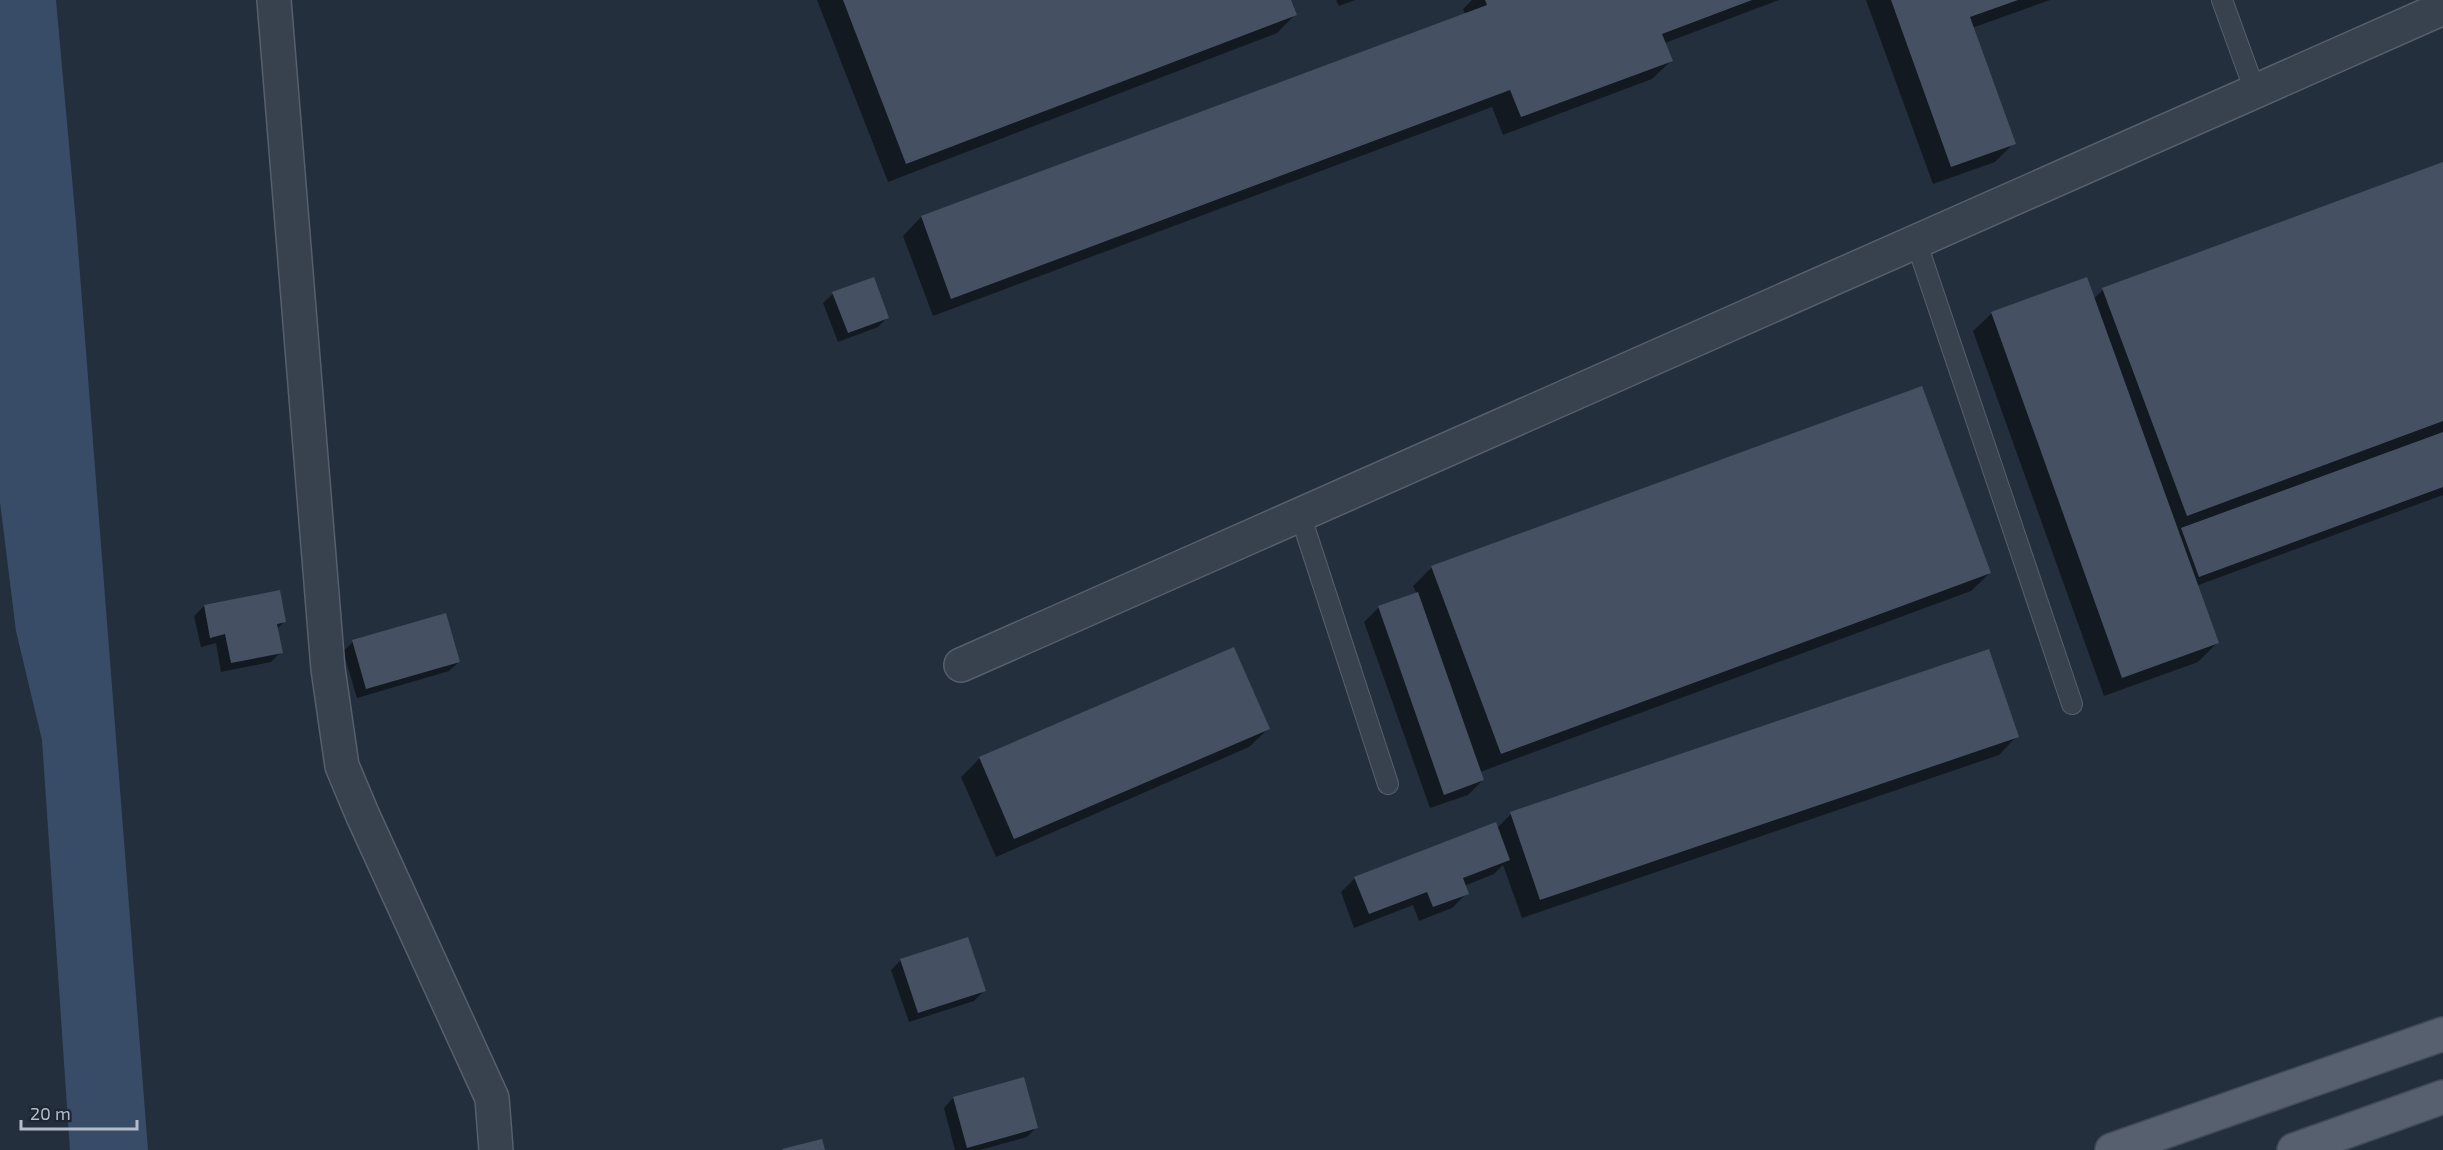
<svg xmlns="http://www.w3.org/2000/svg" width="2443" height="1150" font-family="'Exo 2',sans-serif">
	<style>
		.water { fill: #394c67 }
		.shadow { fill: #0007 }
		.building { fill: #455162 }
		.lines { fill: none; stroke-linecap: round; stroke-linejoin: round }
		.lane-casing { stroke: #565f6c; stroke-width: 22 }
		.street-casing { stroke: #565f6c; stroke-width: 36 }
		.primary-casing { stroke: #414a57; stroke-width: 36 }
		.lane { stroke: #38414e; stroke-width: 20 }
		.street { stroke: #38414e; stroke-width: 33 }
		.primary { stroke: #56606e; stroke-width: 33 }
	</style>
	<rect width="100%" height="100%" fill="#242f3e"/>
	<path class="water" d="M0 0H56L76 223 148 1150H70L42 740 16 631 0 502Z"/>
	<g class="shadow">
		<path d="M817 0H1290L1295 15 1277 33 888 182Z"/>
		<path d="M1336 0H1355L1339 6Z"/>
		<path d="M1472 0H1779L1665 43 1671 61 1652 79 1503 135 1492 107 933 316 903 236 921 217 1466 15 1463 9Z"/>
		<path d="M1866 0H2050L1972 28 2014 143 1995 162 1933 184Z"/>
		<path d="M2443 164V495L2196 586 2217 643 2198 662 2104 696 1973 331 1992 313 2093 299 2103 290Z"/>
		<path d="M833 294 887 318 878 327 838 342 823 303Z"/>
		<path d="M1432 567 1990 573 1971 591 1480 772 1483 780 1468 795 1430 808 1364 622 1378 608 1417 594 1413 586Z"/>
		<path d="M204 606 284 622 277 629 281 652 271 662 221 672 216 643 201 647 194 616Z"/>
		<path d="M353 642 459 662 449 671 357 698 343 651Z"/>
		<path d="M1233 649 1268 729 1249 747 996 857 961 777 979 759Z"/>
		<path d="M2017 736 1999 755 1522 918 1503 865 1494 874 1464 886 1467 893 1452 908 1419 921 1413 905 1354 928 1341 892 1355 878 1497 828 1511 814Z"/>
		<path d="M901 960 984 991 974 1001 909 1022 891 970Z"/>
		<path d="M1023 1079 1037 1127 1027 1137 980 1150H955L944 1108 953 1098Z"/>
	</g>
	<g class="building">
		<path d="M843 0H1291L1297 15 906 164Z"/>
		<path d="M1485 0H1752L1662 34 1673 61 1521 117 1510 90 951 299 921 216 1487 5Z"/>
		<path d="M1891 0H2018L1970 17 2016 144 1951 167Z"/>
		<path d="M2443 162V421L2187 516 2102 288Z"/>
		<path d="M874 277 889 318 848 333 832 292Z"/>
		<path d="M2087 277 2219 643 2122 678 1991 312Z"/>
		<path d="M1922 386 1991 573 1501 754 1431 566Z"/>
		<path d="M2443 432V487L2199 577 2181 528Z"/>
		<path d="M280 590 286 622 277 624 283 653 231 663 225 634 210 638 204 605Z"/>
		<path d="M1418 592 1484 780 1444 795 1378 606Z"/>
		<path d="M446 613 460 662 366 689 352 640Z"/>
		<path d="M1234 647 1270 729 1014 839 979 757Z"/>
		<path d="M1989 649 2019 737 1540 900 1510 812Z"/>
		<path d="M1496 822 1510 860 1463 878 1469 894 1433 907 1427 892 1369 914 1354 877Z"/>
		<path d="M968 937 986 991 918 1013 900 959Z"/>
		<path d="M1024 1077 1038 1128 967 1148 953 1097Z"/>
		<path d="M822 1139 825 1150H783L782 1149Z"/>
	</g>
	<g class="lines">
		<defs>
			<g id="lane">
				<path d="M2222 0 2255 91"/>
				<path d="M1916 241 2072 704"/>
				<path d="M1300 514 1388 784"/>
			</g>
			<g id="street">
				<path d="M274 0 328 669 342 766 363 816 492 1098 496 1150"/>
				<path d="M961 665 2443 8"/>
			</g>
			<g id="primary">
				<path d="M2112 1150 2443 1034"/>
				<path d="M2294 1150 2443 1097"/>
			</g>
		</defs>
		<use href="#lane" class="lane-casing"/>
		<use href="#street" class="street-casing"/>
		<use href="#primary" class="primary-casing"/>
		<use href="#lane" class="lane"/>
		<use href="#street" class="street"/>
		<use href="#primary" class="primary"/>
	</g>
	<path d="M21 1120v9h116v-9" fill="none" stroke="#b4bcc9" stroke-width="3"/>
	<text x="30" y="1120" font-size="18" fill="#b4bcc9" stroke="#1d2633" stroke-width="4.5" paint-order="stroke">20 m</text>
</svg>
